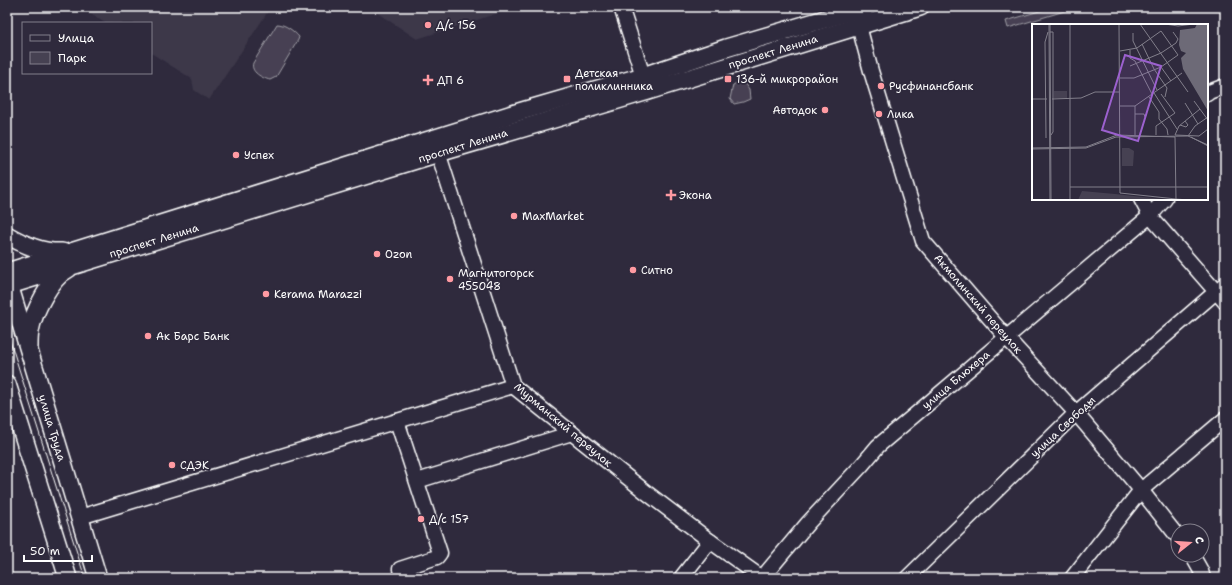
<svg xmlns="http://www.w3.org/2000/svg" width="1232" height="585" font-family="'Shantell Sans',sans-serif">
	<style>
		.built { fill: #3c3749 }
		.green { fill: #464152; stroke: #a2a0a8 }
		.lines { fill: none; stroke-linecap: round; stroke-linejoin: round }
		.minor-casing { stroke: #fff; stroke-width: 17 }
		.major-casing { stroke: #fff; stroke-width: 20 }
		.minor { stroke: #2f2a3d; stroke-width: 14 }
		.major { stroke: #2f2a3d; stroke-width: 17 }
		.tram { stroke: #fff; stroke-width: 1 }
		.poi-dot { fill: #ff9aa2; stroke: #2f2a3d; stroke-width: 1.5 }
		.labels { text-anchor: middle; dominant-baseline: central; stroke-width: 3.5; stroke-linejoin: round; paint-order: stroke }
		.poi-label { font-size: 11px; fill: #fff; stroke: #2f2a3d; text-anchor: start }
		.street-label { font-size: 11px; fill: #fff; stroke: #2f2a3d }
		.inset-road { fill: none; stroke: #827f8b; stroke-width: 1 }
		.view { fill: #9c61cf; fill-opacity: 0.15; stroke: #9c61cf; stroke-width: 2 }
		.inset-edge { fill: none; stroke: #fff; stroke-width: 2 }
	</style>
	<rect width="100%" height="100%" fill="#2f2a3d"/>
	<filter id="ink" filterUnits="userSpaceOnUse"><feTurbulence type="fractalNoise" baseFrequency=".025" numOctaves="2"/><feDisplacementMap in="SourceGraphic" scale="8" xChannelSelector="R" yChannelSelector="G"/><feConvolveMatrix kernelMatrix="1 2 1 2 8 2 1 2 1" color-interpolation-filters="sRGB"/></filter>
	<g filter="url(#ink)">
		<g class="built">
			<path d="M80 7H271L209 100 194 90 192 79 151 53V23H105Z"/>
			<path d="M368 7H508L505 11 417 39Z"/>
		</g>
		<g class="green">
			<path d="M1053 7H1078L1008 28 1006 21Z"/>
			<path d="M277 24C285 24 294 31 299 37L298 40 276 77 270 80C262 78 250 72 253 63Z"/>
			<path d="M742 80 749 90 750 99 743 102 734 104 730 99 733 85Z"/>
		</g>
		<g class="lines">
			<defs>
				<g id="minor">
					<path d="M621 7 643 76"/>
					<path d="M859 26 871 71 923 241 1006 337 1076 413 1141 490 1178 537"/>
					<path d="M1207 94 1209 92 1225 86"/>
					<path d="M435 143 513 386 647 493 710 541 762 578"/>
					<path d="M1141 199 1150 216 1225 302"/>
					<path d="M397 421 440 553 437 557 400 569"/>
					<path d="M417 481 572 433"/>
					<path d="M80 517 513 386"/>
					<path d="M1192 555 1201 571 1203 578"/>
					<path d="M681 578 710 541"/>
					<path d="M762 578 808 523 862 465 878 446 1150 216 1165 199"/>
					<path d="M907 578 1076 413 1225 284"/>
					<path d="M1072 578 1141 490 1225 419"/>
				</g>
				<g id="major">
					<path d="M7 235C24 245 42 253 62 252"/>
					<path d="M7 272 522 111 643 76 726 48 866 7"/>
					<path d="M7 278 98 578"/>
					<path d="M7 286 439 153 648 91 920 7"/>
					<path d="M29 347C29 341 29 336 30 331 33 313 51 277 68 269"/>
					<path d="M7 384 68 578"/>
				</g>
			</defs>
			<use href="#minor" class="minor-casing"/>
			<use href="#major" class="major-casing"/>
			<use href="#minor" class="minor"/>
			<use href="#major" class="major"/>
			<path class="tram" d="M7 331 85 578"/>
		</g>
	</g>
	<g class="poi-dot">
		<circle cx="428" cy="25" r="4"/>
		<rect x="563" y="75" width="8" height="8" rx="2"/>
		<rect x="724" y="75" width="8" height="8" rx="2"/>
		<path d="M426 74h4v4h4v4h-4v4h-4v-4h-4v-4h4z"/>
		<circle cx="881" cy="86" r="4"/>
		<circle cx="825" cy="110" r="4"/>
		<circle cx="879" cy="114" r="4"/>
		<circle cx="236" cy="155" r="4"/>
		<path d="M669 189h4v4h4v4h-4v4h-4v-4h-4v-4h4z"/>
		<circle cx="514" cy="216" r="4"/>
		<circle cx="377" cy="254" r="4"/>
		<circle cx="633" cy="270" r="4"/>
		<circle cx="450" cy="279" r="4"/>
		<circle cx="266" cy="294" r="4"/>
		<circle cx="148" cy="336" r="4"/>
		<circle cx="172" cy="465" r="4"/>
		<circle cx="421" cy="519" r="4"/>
	</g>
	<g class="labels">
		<g class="poi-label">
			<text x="436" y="25">Д/с 156</text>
			<text x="575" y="73">Детская<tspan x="575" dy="13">поликлинника</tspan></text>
			<text x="736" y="79">136-й микрорайон</text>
			<text x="437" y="80">ДП 6</text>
			<text x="889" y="86">Русфинансбанк</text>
			<text x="817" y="110" text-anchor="end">Автодок</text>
			<text x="887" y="114">Лика</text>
			<text x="244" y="155">Успех</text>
			<text x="679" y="195">Экона</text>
			<text x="522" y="216">MaxMarket</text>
			<text x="385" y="254">Ozon</text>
			<text x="641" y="270">Ситно</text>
			<text x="458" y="273">Магнитогорск<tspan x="458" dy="13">455048</tspan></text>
			<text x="274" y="294">Kerama Marazzi</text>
			<text x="156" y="336">Ак Барс Банк</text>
			<text x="180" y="465">СДЭК</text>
			<text x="429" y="519">Д/с 157</text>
		</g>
		<g class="street-label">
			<text transform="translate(773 52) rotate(-17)">проспект Ленина</text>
			<text transform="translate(463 146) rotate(-17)">проспект Ленина</text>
			<text transform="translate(154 241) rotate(-17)">проспект Ленина</text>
			<text transform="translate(978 304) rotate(49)">Акмолинский переулок</text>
			<text transform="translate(956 380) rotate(-40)">улица Блюхера</text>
			<text transform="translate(563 425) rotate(40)">Мурманский переулок</text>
			<text transform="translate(1063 427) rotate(-43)">улица Свободы</text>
			<text transform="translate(52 428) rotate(73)">улица Труда</text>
		</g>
	</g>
	<g transform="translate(1032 24)">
		<rect width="176" height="176" fill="#2f2a3d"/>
		<path d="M22 67H35V74H22ZM90 124H97L102 127 101 142H90ZM50 167 83 170 138 176H46Z" fill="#464152"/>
		<path d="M165 0H176V87L151 45 149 34 154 29 149 27 147 21 148 6 163 4Z" fill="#6d6a77"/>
		<path class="inset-road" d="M17 0 18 176M18 0 19 176M38 0V176M87 0 88 169 144 175M108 0 156 68M133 0 146 2 162 0M136 0H157M18 8H21V108L19 111M101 9V17L125 66M110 20 122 45 135 64 133 73M98 26V34L103 37 120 70M88 27 105 24 129 7 146 31 129 43 102 54H88M98 42 129 29 144 19 146 15 141 8M129 43 139 57M122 69 145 105M117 73 127 88V95L135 105 136 111M0 75H15M20 75 49 74 63 68H87M162 77 176 96M153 79 166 100M87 82H103L150 49M168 85 147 102 143 111 167 112 176 105M103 90H112L113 93M148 101 154 103 156 101 153 97M103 111V82M124 111V102L143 89 129 70M156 112 163 102 176 93M143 113 144 176M159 113 176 122M14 114 13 18 16 8M0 124 54 123 85 111 143 113M0 125 54 124 84 113 156 112 176 121M38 163H143M143 163H176M144 175 156 176"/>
		<path class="view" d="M93 31 129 42 106 117 70 106Z"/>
		<rect width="176" height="176" class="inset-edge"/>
	</g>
	<rect width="1232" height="585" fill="none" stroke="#2f2a3d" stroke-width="24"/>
	<rect x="12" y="12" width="1208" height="561" fill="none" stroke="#fff" stroke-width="1.5" filter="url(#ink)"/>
	<rect x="22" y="22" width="130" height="52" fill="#2f2a3d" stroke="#827f8b"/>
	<rect x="30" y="35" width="20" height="6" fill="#2f2a3d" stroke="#827f8b"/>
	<text x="58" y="42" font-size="12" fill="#ffffff">Улица</text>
	<rect x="30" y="52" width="20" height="12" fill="#464152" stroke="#827f8b"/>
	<text x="58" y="62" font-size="12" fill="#ffffff">Парк</text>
	<g transform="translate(1190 543) rotate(73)"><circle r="19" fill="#2f2a3d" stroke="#827f8b"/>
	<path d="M0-3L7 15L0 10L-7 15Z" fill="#ff9aa2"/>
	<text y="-6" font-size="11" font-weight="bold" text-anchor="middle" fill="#ffffff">С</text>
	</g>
	<path d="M24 555v6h68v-6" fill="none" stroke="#ffffff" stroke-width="2"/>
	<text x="30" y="555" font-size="12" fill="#ffffff" stroke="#2f2a3d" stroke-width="3" paint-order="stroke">50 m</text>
</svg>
